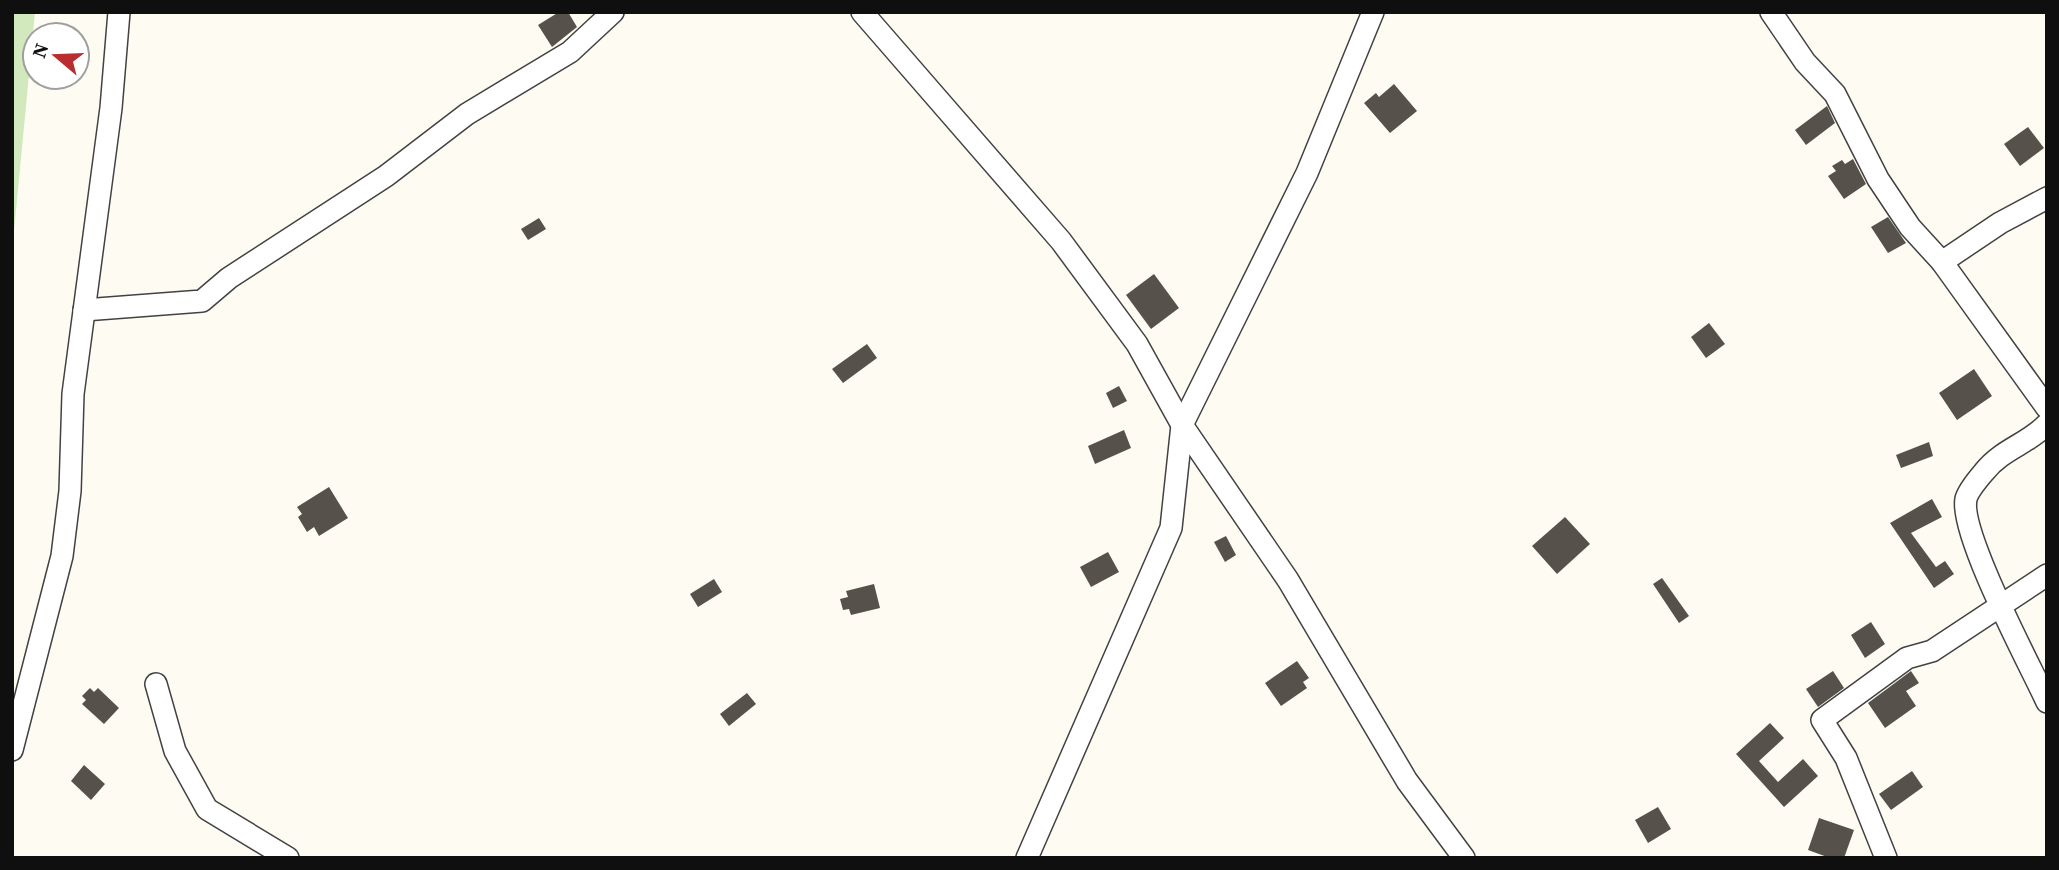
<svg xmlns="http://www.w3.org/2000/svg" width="2059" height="870" font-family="'Source Serif 4',serif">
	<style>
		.green { fill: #d2e8bd }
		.building { fill: #57514c }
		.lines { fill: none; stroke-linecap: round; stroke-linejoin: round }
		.minor-casing { stroke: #424242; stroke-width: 24 }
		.minor { stroke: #fff; stroke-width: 21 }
	</style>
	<rect width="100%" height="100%" fill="#fefcf2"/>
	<path class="green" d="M12 12H35L12 252Z"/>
	<g class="building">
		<path d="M559 12H568L577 27 552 47 538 25Z"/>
		<path d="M1394 84 1417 111 1390 133 1364 103 1376 93 1379 97Z"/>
		<path d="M1827 106 1835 123 1806 145 1795 130Z"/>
		<path d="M2028 127 2044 148 2020 166 2004 144Z"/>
		<path d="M1853 159 1866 184 1844 199 1828 176 1836 171 1832 166 1842 160 1845 164Z"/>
		<path d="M1888 217 1906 243 1888 253 1871 227Z"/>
		<path d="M539 218 546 229 528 240 521 229Z"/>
		<path d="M1154 274 1179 308 1151 329 1126 295Z"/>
		<path d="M1709 323 1725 344 1706 358 1691 337Z"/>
		<path d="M867 344 877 358 843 383 832 369Z"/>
		<path d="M1974 369 1992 396 1957 420 1939 393Z"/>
		<path d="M1119 386 1127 401 1113 408 1106 393Z"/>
		<path d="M1124 430 1131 448 1095 464 1088 446Z"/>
		<path d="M1929 442 1933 456 1901 468 1896 455Z"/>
		<path d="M329 487 348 518 319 536 314 527 307 532 298 517 302 514 297 507Z"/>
		<path d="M1932 499 1942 517 1911 533 1936 567 1945 561 1954 574 1934 588 1890 523Z"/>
		<path d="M1565 517 1590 544 1557 574 1532 546Z"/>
		<path d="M1226 536 1236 555 1225 562 1214 542Z"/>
		<path d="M1108 552 1119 572 1091 587 1080 567Z"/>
		<path d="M1662 578 1689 616 1679 623 1653 584Z"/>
		<path d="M714 579 722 592 698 607 690 594Z"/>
		<path d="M874 584 880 608 851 615 849 609 843 610 840 599 848 597 846 591Z"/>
		<path d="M1871 622 1885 644 1865 658 1851 635Z"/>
		<path d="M1297 661 1309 678 1303 682 1307 688 1281 706 1265 683Z"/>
		<path d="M1833 671 1844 688 1818 707 1806 689Z"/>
		<path d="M1911 671 1919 683 1906 691 1916 706 1885 728 1868 703Z"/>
		<path d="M90 688 94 692 98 688 119 708 104 724 82 704 86 700 82 696Z"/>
		<path d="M747 693 756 704 729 726 720 714Z"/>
		<path d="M1770 723 1784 738 1759 761 1778 782 1803 759 1818 776 1784 807 1736 754Z"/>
		<path d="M84 765 105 784 91 800 71 781Z"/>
		<path d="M1912 771 1923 787 1891 810 1879 794Z"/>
		<path d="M1658 807 1671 829 1648 843 1635 820Z"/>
		<path d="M1819 818 1854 830 1844 858H1830L1808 850Z"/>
	</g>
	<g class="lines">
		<defs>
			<g id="minor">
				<path d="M862 12 1061 241 1137 344 1182 425 1288 580 1407 781 1464 858"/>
				<path d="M1771 12 1805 62 1835 94 1878 179 1910 227 1942 262 2047 408"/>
				<path d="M1942 262 2000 223 2047 198"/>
				<path d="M84 310 202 301 229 278 386 176 467 114 570 52 613 12"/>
				<path d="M2047 424C2028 444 2002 449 1984 472 1978 479 1968 491 1966 499 1959 533 2030 665 2047 702"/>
				<path d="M156 684 175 751 207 809 288 858"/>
				<path d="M12 750 62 556 70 491 73 394 111 108 119 12"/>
				<path d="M1027 858 1171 528 1182 425 1307 173 1373 12"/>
				<path d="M1886 858 1846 758 1822 720 1907 658 1932 651 2047 575"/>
			</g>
		</defs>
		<use href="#minor" class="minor-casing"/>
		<use href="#minor" class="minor"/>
	</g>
	<rect width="2059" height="870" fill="none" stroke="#0f0f0f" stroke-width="28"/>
	<g transform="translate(56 56) rotate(289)"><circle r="33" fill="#ffffff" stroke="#9f9f9f" stroke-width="2"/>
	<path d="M0-5L12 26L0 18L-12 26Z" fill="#b92d30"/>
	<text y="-10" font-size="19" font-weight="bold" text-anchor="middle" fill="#0f0f0f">N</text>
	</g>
</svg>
